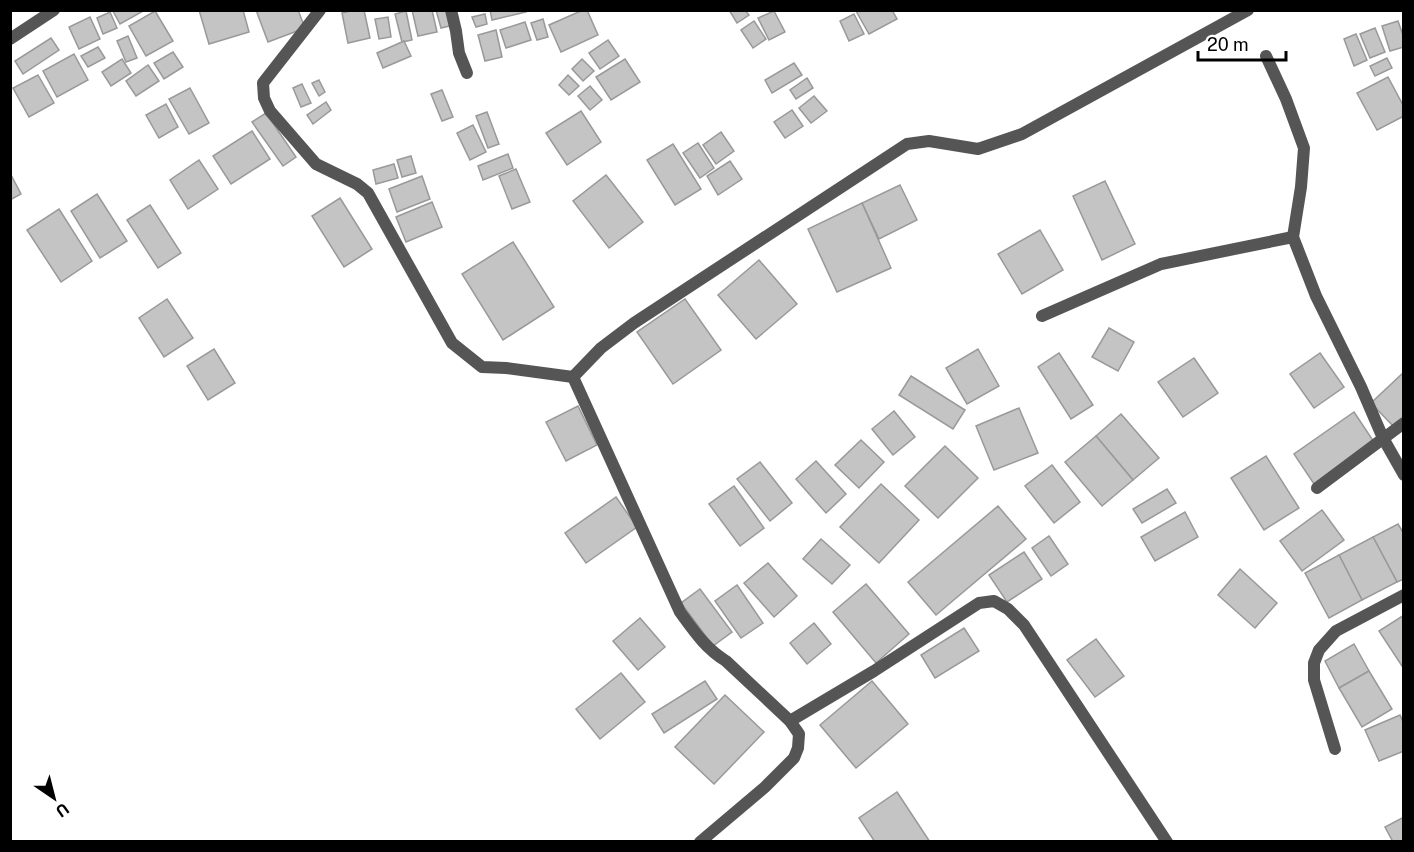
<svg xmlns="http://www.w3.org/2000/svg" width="1414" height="852" font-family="'Public Sans',sans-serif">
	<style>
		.building { fill: #c4c4c4; stroke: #999; stroke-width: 1.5 }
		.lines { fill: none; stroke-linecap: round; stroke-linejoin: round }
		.service { stroke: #555; stroke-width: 12 }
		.minor { stroke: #555; stroke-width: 12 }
	</style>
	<rect width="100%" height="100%" fill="#fff"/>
	<g class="building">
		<path d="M115 10H145L120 24 113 11Z"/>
		<path d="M199 10H243L249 32 209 44Z"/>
		<path d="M256 10H298L305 28 268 42Z"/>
		<path d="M354 10H364L370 38 348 43 342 13Z"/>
		<path d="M412 10H432L437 32 418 36Z"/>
		<path d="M436 10H450L454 25 441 28Z"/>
		<path d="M490 10H525L526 12 492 20Z"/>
		<path d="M583 10H587L598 35 561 52 549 25Z"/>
		<path d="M729 10H745L749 15 737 23Z"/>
		<path d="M892 10 897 19 869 34 856 11Z"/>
		<path d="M155 11 173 41 146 56 129 26Z"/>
		<path d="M406 11 412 40 402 42 395 14Z"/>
		<path d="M774 11 785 32 769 40 758 18Z"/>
		<path d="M110 12 117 28 103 34 97 18Z"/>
		<path d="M485 14 487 24 476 27 472 17Z"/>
		<path d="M854 14 864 34 849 41 840 21Z"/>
		<path d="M90 17 100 39 79 49 69 27Z"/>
		<path d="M388 17 391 37 379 39 375 19Z"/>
		<path d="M543 19 548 37 537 40 531 23Z"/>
		<path d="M754 21 766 39 753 48 741 30Z"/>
		<path d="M1398 21 1404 38V47L1390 51 1382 26Z"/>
		<path d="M525 22 531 40 506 48 500 30Z"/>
		<path d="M1375 28 1385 52 1370 58 1360 34Z"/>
		<path d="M496 30 502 57 485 61 478 35Z"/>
		<path d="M1356 34 1367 60 1354 66 1344 39Z"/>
		<path d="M128 36 137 58 126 62 117 41Z"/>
		<path d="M51 38 59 50 23 74 15 61Z"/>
		<path d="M608 40 619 56 600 69 589 53Z"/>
		<path d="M404 41 411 56 383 68 377 53Z"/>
		<path d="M98 47 105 58 88 67 81 56Z"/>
		<path d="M173 52 183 67 164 79 154 63Z"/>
		<path d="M74 54 88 80 57 97 43 71Z"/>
		<path d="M1387 58 1392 68 1375 76 1370 66Z"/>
		<path d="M122 59 131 73 111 86 102 72Z"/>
		<path d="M582 59 594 71 583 81 572 69Z"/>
		<path d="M625 59 640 82 611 100 596 77Z"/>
		<path d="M794 63 802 75 772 93 765 80Z"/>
		<path d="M148 65 159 81 136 96 126 81Z"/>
		<path d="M38 75 54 103 29 117 13 88Z"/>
		<path d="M568 75 579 86 569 95 559 85Z"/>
		<path d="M1388 77 1404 107V116L1377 130 1357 93Z"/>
		<path d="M807 78 813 88 796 99 790 90Z"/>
		<path d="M319 80 325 92 319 96 312 83Z"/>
		<path d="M302 84 311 103 301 107 293 88Z"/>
		<path d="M590 86 602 100 590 110 578 96Z"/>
		<path d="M190 88 209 123 189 134 169 99Z"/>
		<path d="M442 90 453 117 442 121 431 94Z"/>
		<path d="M814 96 827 111 811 123 799 108Z"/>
		<path d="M326 102 331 110 313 124 307 115Z"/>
		<path d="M166 104 178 127 159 138 146 115Z"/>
		<path d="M792 110 803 126 785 138 774 122Z"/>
		<path d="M581 111 601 142 567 165 546 133Z"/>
		<path d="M487 112 499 144 488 148 476 116Z"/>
		<path d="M266 113 296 157 283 166 252 122Z"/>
		<path d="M473 125 486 152 470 160 457 133Z"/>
		<path d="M252 131 270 159 231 184 213 156Z"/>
		<path d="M721 132 734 151 716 164 703 145Z"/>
		<path d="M698 143 714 168 700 178 683 153Z"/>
		<path d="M673 144 701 189 675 205 647 160Z"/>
		<path d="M508 154 513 168 483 180 478 166Z"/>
		<path d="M411 156 416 173 402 177 397 160Z"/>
		<path d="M199 160 218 189 188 209 170 180Z"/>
		<path d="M730 161 742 179 718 195 707 176Z"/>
		<path d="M394 164 398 178 376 184 373 170Z"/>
		<path d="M516 169 530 202 512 209 499 176Z"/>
		<path d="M10 173 21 194 10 200Z"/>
		<path d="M606 175 643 222 609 248 573 201Z"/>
		<path d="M422 176 430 199 397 212 389 189Z"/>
		<path d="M1105 181 1135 244 1102 260 1073 196Z"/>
		<path d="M900 185 917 220 879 239 862 203Z"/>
		<path d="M97 194 127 241 100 258 71 211Z"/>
		<path d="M340 198 372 249 344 267 312 216Z"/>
		<path d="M432 202 442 227 406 242 396 217Z"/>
		<path d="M862 203 891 268 837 292 808 229Z"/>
		<path d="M150 205 181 253 158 268 127 220Z"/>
		<path d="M59 209 92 261 61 282 27 230Z"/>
		<path d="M1040 230 1063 270 1022 294 998 254Z"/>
		<path d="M513 242 554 307 503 340 462 274Z"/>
		<path d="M759 260 797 304 756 339 718 295Z"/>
		<path d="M167 299 193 338 164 357 139 318Z"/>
		<path d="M685 299 721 350 673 384 637 332Z"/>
		<path d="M1109 328 1134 342 1118 371 1092 357Z"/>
		<path d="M214 349 235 383 208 400 187 366Z"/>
		<path d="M978 349 999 386 967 404 946 368Z"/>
		<path d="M1059 353 1093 405 1071 419 1038 367Z"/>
		<path d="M1320 353 1344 387 1314 408 1290 374Z"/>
		<path d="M1194 358 1218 393 1183 417 1158 382Z"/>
		<path d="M1404 372V421L1395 428 1371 403Z"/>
		<path d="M911 376 965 410 953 429 899 395Z"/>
		<path d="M578 406 597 445 566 461 546 422Z"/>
		<path d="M1019 408 1038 453 994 470 976 426Z"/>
		<path d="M894 411 915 437 893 455 872 429Z"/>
		<path d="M1354 412 1374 442 1314 484 1294 454Z"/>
		<path d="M1121 414 1159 458 1133 480 1096 436Z"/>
		<path d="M1096 436 1133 480 1102 506 1065 462Z"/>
		<path d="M861 440 884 462 859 488 835 465Z"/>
		<path d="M945 446 978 478 938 518 905 486Z"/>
		<path d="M1266 456 1299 508 1264 530 1231 478Z"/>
		<path d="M816 461 846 494 826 513 796 479Z"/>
		<path d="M760 462 792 503 770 521 737 479Z"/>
		<path d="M1052 465 1080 502 1054 523 1025 486Z"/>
		<path d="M881 484 919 520 879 563 840 527Z"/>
		<path d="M734 486 764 528 740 546 709 504Z"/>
		<path d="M1167 489 1176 503 1142 523 1133 509Z"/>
		<path d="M616 497 637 527 586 563 565 533Z"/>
		<path d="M998 506 1026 539 936 615 908 582Z"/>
		<path d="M1322 510 1344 540 1302 571 1280 541Z"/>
		<path d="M1185 512 1198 537 1155 561 1141 537Z"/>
		<path d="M1398 524 1404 534V579L1397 582 1373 537Z"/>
		<path d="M1049 536 1068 564 1051 576 1032 548Z"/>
		<path d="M1373 537 1397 582 1362 600 1339 555Z"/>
		<path d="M821 539 850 565 832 584 803 559Z"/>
		<path d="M1024 552 1042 579 1007 602 989 575Z"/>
		<path d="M1339 555 1362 600 1329 618 1305 573Z"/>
		<path d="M768 563 797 596 774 617 744 583Z"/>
		<path d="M1240 569 1277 603 1255 628 1218 595Z"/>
		<path d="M866 584 909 634 876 663 833 612Z"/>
		<path d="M737 585 763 623 741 638 715 601Z"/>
		<path d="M700 589 732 632 713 646 681 603Z"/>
		<path d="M1404 615V665L1402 666 1379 631Z"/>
		<path d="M640 618 665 647 638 670 613 641Z"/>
		<path d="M814 623 831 644 807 664 790 643Z"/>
		<path d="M964 628 979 651 935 678 921 655Z"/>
		<path d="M1096 639 1124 676 1095 697 1067 660Z"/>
		<path d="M1354 644 1369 671 1339 688 1325 661Z"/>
		<path d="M1369 671 1392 709 1362 727 1339 688Z"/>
		<path d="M621 673 645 702 600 739 576 709Z"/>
		<path d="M705 681 717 699 664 733 652 714Z"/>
		<path d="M872 681 908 724 856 768 820 725Z"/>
		<path d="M725 695 764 732 714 784 675 747Z"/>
		<path d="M1400 715 1404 724V751L1379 761 1365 730Z"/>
		<path d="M897 792 930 842H875L859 818Z"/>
		<path d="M1404 817V842H1393L1385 827Z"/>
	</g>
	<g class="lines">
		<g class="service">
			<path d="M1266 56 1286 99 1304 148 1301 187 1293 237 1316 296 1361 387 1383 438 1404 475"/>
			<path d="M1042 316 1161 264 1293 237"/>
			<path d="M1317 488 1404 423"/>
			<path d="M1335 749 1314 680V663L1319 650 1336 631 1404 595"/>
		</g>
		<g class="minor">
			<path d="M320 10 263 83 264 98 270 111 316 164 357 184 368 193 452 343 482 367 506 368 573 377"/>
			<path d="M451 10 456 31 459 53 467 73"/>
			<path d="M10 39 54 10"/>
			<path d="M573 377 601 348 634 323 907 144 929 141 978 149 1022 134 1248 10"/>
			<path d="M573 377 680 612C694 631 705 648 726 661L790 721 799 734 798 748 794 758 765 787 700 842"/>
			<path d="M790 721 874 671 979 603 994 601 1008 609 1024 625 1167 842"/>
		</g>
	</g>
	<rect width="1414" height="852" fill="none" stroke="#000000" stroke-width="24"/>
	<g transform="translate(54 798) rotate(145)" stroke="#ffffff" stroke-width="4.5" paint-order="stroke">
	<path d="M0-4.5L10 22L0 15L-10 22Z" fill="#000000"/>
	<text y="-9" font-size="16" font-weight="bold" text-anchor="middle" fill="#000000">U</text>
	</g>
	<path d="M1198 51v9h88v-9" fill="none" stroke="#000000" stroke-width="3"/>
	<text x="1207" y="51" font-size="18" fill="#000000" stroke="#ffffff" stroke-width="4.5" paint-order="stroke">20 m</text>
</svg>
